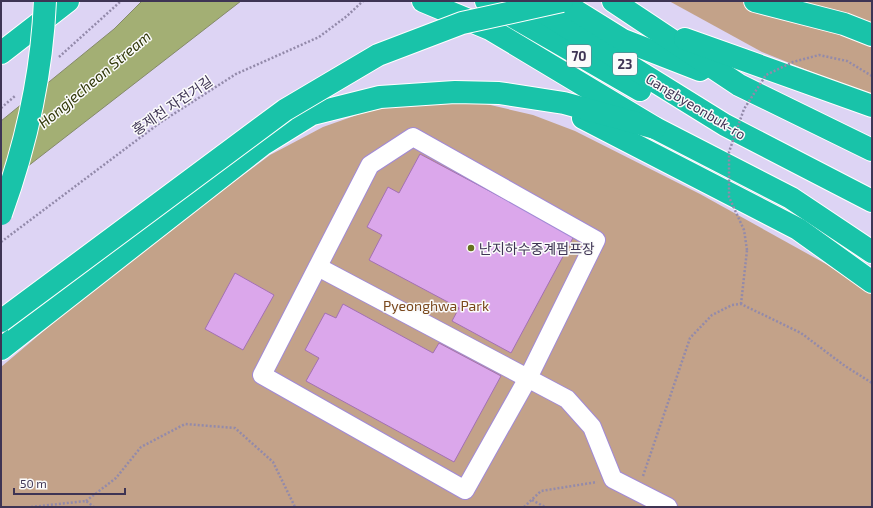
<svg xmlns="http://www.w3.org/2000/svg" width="873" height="508" font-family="'Exo 2','Noto Sans KR',sans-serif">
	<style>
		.green { fill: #c3a289 }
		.water { fill: #a3af74; stroke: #858a6a }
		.building { fill: #dba7eb; stroke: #a371b2 }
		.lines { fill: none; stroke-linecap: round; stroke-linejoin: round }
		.minor-casing { stroke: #a28ad5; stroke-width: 20 }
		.highway-casing { stroke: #fff; stroke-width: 24 }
		.path { stroke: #938aaa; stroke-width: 2.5; stroke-dasharray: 2 2; stroke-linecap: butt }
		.minor { stroke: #fff; stroke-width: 18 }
		.highway { stroke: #19c3a9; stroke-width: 22 }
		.highway-bridge-casing { stroke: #fff; stroke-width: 24; stroke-linecap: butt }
		.path-bridge { stroke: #938aaa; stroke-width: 2.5; stroke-dasharray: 2 2; stroke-linecap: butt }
		.highway-bridge { stroke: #19c3a9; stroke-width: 22 }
		.poi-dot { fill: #65721d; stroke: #fbfbfb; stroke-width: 1.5 }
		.labels { text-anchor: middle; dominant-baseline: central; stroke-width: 3; stroke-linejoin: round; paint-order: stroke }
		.shield { fill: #fbfbfb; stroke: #777086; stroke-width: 1 }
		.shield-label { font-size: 13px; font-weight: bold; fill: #3e3454 }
		.street-label { font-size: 14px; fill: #3e3454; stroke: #fbfbfb }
		.poi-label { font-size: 14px; fill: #3e3454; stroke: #fbfbfb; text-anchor: start }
		.park-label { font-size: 14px; fill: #79471b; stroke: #fbfbfb }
		.water-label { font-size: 15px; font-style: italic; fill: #313809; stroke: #fbfbfb }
	</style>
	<rect width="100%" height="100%" fill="#ddd4f4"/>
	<g class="green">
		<path d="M669 1H872V96L762 52Z"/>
		<path d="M426 102 486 104 533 115 575 131 700 194 826 264 872 294V507H1V367L122 265 270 155 323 127 371 110Z"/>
	</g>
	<path class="water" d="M142 1H241L1 187V121L114 29Z"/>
	<g class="building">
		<path d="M420 154 574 236 511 353 452 321 459 308 369 260 382 235 367 227 388 187 399 193Z"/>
		<path d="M235 273 274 295 243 350 205 329Z"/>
		<path d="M343 304 433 353 439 343 501 376 454 462 306 381 319 358 305 350 325 313 336 318Z"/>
	</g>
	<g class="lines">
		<defs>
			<g id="minor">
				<path d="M413 137 596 240 528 378 465 490 262 375 370 165Z"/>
				<path d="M318 267 567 399 592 427 613 479 668 507"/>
			</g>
			<g id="highway">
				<path d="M423 1 490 29 655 128 791 198 872 252"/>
				<path d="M486 1 640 90"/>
				<path d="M525 1 725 125 872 201"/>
				<path d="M560 1 623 40 700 70"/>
				<path d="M613 1 739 85 872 150"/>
				<path d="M755 1 844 24 872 35"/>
				<path d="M685 39 872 106"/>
				<path d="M1 53 68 1"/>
				<path d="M583 118 798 229 872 282"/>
				<path d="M1 349 262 145 312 114 380 97 455 92 499 93 564 103 655 128"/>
			</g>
		</defs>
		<use href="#minor" class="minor-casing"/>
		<use href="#highway" class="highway-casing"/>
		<g class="path">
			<path d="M59 57 121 1"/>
			<path d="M1 108 15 96"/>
			<path d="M1 242 161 122 236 74 319 37 347 16 363 1"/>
			<path d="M741 304 747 250"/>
			<path d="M643 476 690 338 712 315 732 305 741 304 801 333 845 366 872 383"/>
			<path d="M532 500 545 507"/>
			<path d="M86 501 116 478 141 447 185 424 235 428 273 462 295 507"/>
			<path d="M31 507 86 501 94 507"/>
			<path d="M524 507 541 491 597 482"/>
		</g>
		<use href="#minor" class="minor"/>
		<use href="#highway" class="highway"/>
		<defs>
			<g id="highway-bridge">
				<path d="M1 214C26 145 42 74 45 1"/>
				<path d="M1 321 285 110 378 55 462 23 562 1"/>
			</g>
		</defs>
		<use href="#highway-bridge" class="highway-bridge-casing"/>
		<path class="path-bridge" d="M747 250 744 230 729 197V152L744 109 766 75 793 62 819 55 847 61 872 76"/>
		<use href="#highway-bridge" class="highway-bridge"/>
	</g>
	<circle class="poi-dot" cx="471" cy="248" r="4"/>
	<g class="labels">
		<g class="shield">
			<rect x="567" y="45" width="24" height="22" rx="3"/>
			<rect x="613" y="53" width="24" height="22" rx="3"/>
		</g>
		<g class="shield-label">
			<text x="579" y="56">70</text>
			<text x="625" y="64">23</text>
		</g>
		<g class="street-label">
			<text transform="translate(172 105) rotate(-34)">홍제천 자전거길</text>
			<text transform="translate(696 106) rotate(31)">Gangbyeonbuk-ro</text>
		</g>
		<g class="poi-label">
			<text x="479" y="248">난지하수중계펌프장</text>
		</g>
		<g class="park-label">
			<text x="436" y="305">Pyeonghwa Park</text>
		</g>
		<g class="water-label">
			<text transform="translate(94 79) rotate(-40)">Hongjecheon Stream</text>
		</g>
	</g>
	<rect width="873" height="508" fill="none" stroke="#3e3454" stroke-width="4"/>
	<path d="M14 488v6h111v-6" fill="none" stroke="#3e3454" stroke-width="2"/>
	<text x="20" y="488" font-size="12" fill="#3e3454" stroke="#fbfbfb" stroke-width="3" paint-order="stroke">50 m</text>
</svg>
